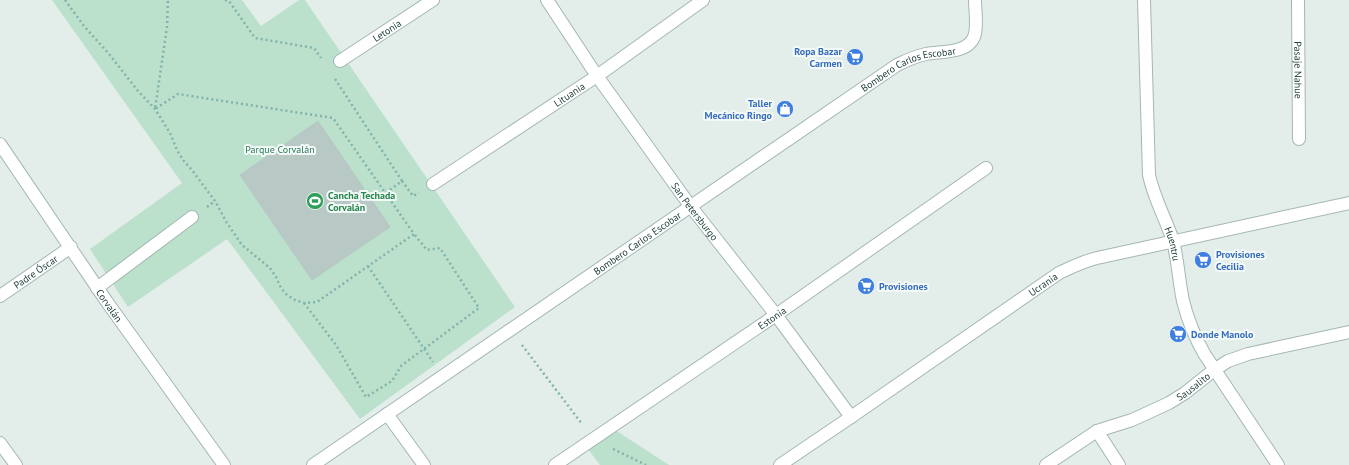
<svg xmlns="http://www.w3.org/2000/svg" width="1349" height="465" font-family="'PT Sans',sans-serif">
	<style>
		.green { fill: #bbe0cc }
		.building { fill: #b8c9c5; stroke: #b5c8c4 }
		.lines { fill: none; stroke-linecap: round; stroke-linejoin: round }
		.pedestrian-casing { stroke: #a5b6b4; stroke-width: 14 }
		.minor-casing { stroke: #a5b6b4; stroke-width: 14 }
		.tertiary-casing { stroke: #a5b6b4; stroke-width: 14 }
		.path { stroke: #81b3ad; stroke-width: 2.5; stroke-dasharray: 2 3; stroke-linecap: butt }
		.pedestrian { stroke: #fff; stroke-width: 12 }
		.minor { stroke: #fff; stroke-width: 12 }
		.tertiary { stroke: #fff; stroke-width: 12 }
		.labels { text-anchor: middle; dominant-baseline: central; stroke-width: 4; stroke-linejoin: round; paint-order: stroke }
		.street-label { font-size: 10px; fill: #21403e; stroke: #f4faf8 }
		.shop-label { font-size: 10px; font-weight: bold; fill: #366cbe; stroke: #f4faf8; text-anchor: start }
		.park-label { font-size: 10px; fill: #297958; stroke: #f4faf8 }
		.leisure-label { font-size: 10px; font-weight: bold; fill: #27864d; stroke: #f4faf8; text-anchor: start }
	</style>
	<rect width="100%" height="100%" fill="#e3eeeb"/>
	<g class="green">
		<path d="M52 0H242L261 26 299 0H305L515 307 360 419 227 239 128 307 90 249 182 183Z"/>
		<path d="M615 430 669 465H600L588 449Z"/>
	</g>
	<path class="building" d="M318 121 390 227 312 280 240 175Z"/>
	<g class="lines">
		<defs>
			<path id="pedestrian" d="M97 288 192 217"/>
			<g id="minor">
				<path id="s1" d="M547 0 597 76 691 207 776 315 851 417"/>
				<path id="s2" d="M1144 0 1149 175C1154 199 1166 219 1173 241 1178 261 1179 282 1183 301 1188 321 1195 338 1205 355L1278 465"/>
				<path id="s3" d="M1298 0 1299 139"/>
				<path id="s4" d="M340 61 433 0"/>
				<path id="s5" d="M433 184 597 76 703 0"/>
				<path id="s6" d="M0 296 71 247"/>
				<path d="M387 414 424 465"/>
				<path d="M1097 431 1119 465"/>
				<path d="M0 443 16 465"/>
				<path id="s7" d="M313 465 897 65C907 60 916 56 926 54 941 51 967 54 974 37 978 28 975 10 975 0"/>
				<path id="s8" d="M555 465 776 315 986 168"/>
				<path id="s9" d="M780 465 851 417 1059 273C1072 267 1084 261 1097 258L1349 203"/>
			</g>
			<g id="tertiary">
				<path id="s10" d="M0 144 107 302 224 465"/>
				<path id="s11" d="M1046 465 1097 431 1132 420 1169 403 1185 393 1214 370 1228 361 1248 354 1349 332"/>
			</g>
		</defs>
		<use href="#pedestrian" class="pedestrian-casing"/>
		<use href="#minor" class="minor-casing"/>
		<use href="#tertiary" class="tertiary-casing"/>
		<g class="path">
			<path d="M65 0 84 26 109 54 138 91 155 109 170 133 177 150 183 160 192 170 215 201 227 223 242 245 270 268 276 277 281 288 287 295 295 300 304 303 317 302 414 234 333 118 178 94 155 109 167 27 168 0"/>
			<path d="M225 0 229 1 255 38 314 48 321 58"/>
			<path d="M335 79 402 181 386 193"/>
			<path d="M402 181 413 196 419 193"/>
			<path d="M207 207 215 201"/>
			<path d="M368 266 433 362"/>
			<path d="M304 303 336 345 366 397 392 381 401 366 479 308 440 248 427 250 414 234"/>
			<path d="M522 345 582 424"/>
			<path d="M613 449 646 465"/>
		</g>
		<use href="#pedestrian" class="pedestrian"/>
		<use href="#minor" class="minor"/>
		<use href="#tertiary" class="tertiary"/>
	</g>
	<defs>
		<symbol id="supermarket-disc" viewBox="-11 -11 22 22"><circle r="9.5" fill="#3f7fe0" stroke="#f4faf8"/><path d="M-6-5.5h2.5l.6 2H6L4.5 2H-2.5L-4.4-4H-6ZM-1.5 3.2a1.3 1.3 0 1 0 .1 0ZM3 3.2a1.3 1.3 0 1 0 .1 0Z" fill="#fff"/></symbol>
		<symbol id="shop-disc" viewBox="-11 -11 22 22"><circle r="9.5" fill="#3f7fe0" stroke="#f4faf8"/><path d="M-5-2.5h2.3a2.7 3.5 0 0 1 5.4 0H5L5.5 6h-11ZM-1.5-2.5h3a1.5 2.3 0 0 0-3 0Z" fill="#fff"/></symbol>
		<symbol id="stadium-disc" viewBox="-11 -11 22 22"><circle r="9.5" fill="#2e9e5b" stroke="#f4faf8"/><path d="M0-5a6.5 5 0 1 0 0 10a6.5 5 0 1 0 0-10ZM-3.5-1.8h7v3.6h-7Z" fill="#fff"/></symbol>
	</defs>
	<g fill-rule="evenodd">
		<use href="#supermarket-disc" x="845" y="47" width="20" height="20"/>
		<use href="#shop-disc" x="775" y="99" width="20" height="20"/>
		<use href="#stadium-disc" x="305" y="191" width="20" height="20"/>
		<use href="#supermarket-disc" x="1193" y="250" width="20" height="20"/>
		<use href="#supermarket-disc" x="856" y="276" width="20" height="20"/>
		<use href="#supermarket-disc" x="1168" y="324" width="20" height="20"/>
	</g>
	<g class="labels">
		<g class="street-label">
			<text stroke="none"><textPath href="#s4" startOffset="56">Letonia</textPath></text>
			<text stroke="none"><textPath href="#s3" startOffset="70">Pasaje Nahue</textPath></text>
			<text stroke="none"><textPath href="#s7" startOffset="717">Bombero Carlos Escobar</textPath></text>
			<text stroke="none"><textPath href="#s5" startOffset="163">Lituania</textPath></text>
			<text stroke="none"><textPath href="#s1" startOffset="258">San Petersburgo</textPath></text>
			<text stroke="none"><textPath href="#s7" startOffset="393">Bombero Carlos Escobar</textPath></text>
			<text stroke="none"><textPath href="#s2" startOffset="248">Huentru</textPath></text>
			<text stroke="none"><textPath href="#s6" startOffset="43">Padre Óscar</textPath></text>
			<text stroke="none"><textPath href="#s9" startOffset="319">Ucrania</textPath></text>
			<text stroke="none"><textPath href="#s10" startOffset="195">Corvalán</textPath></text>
			<text stroke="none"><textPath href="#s8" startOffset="262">Estonia</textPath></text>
			<text stroke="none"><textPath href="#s11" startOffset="168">Sausalito</textPath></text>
		</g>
		<g class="shop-label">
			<text x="842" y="51" text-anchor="end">Ropa Bazar<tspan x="842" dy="12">Carmen</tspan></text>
			<text x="772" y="103" text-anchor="end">Taller<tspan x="772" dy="12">Mecánico Ringo</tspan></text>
			<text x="1216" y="254">Provisiones<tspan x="1216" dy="12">Cecilia</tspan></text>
			<text x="879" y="286">Provisiones</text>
			<text x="1191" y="334">Donde Manolo</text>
		</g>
		<g class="park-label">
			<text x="280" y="149">Parque Corvalán</text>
		</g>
		<g class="leisure-label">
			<text x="328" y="195">Cancha Techada<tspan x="328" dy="12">Corvalán</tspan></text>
		</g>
	</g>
</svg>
